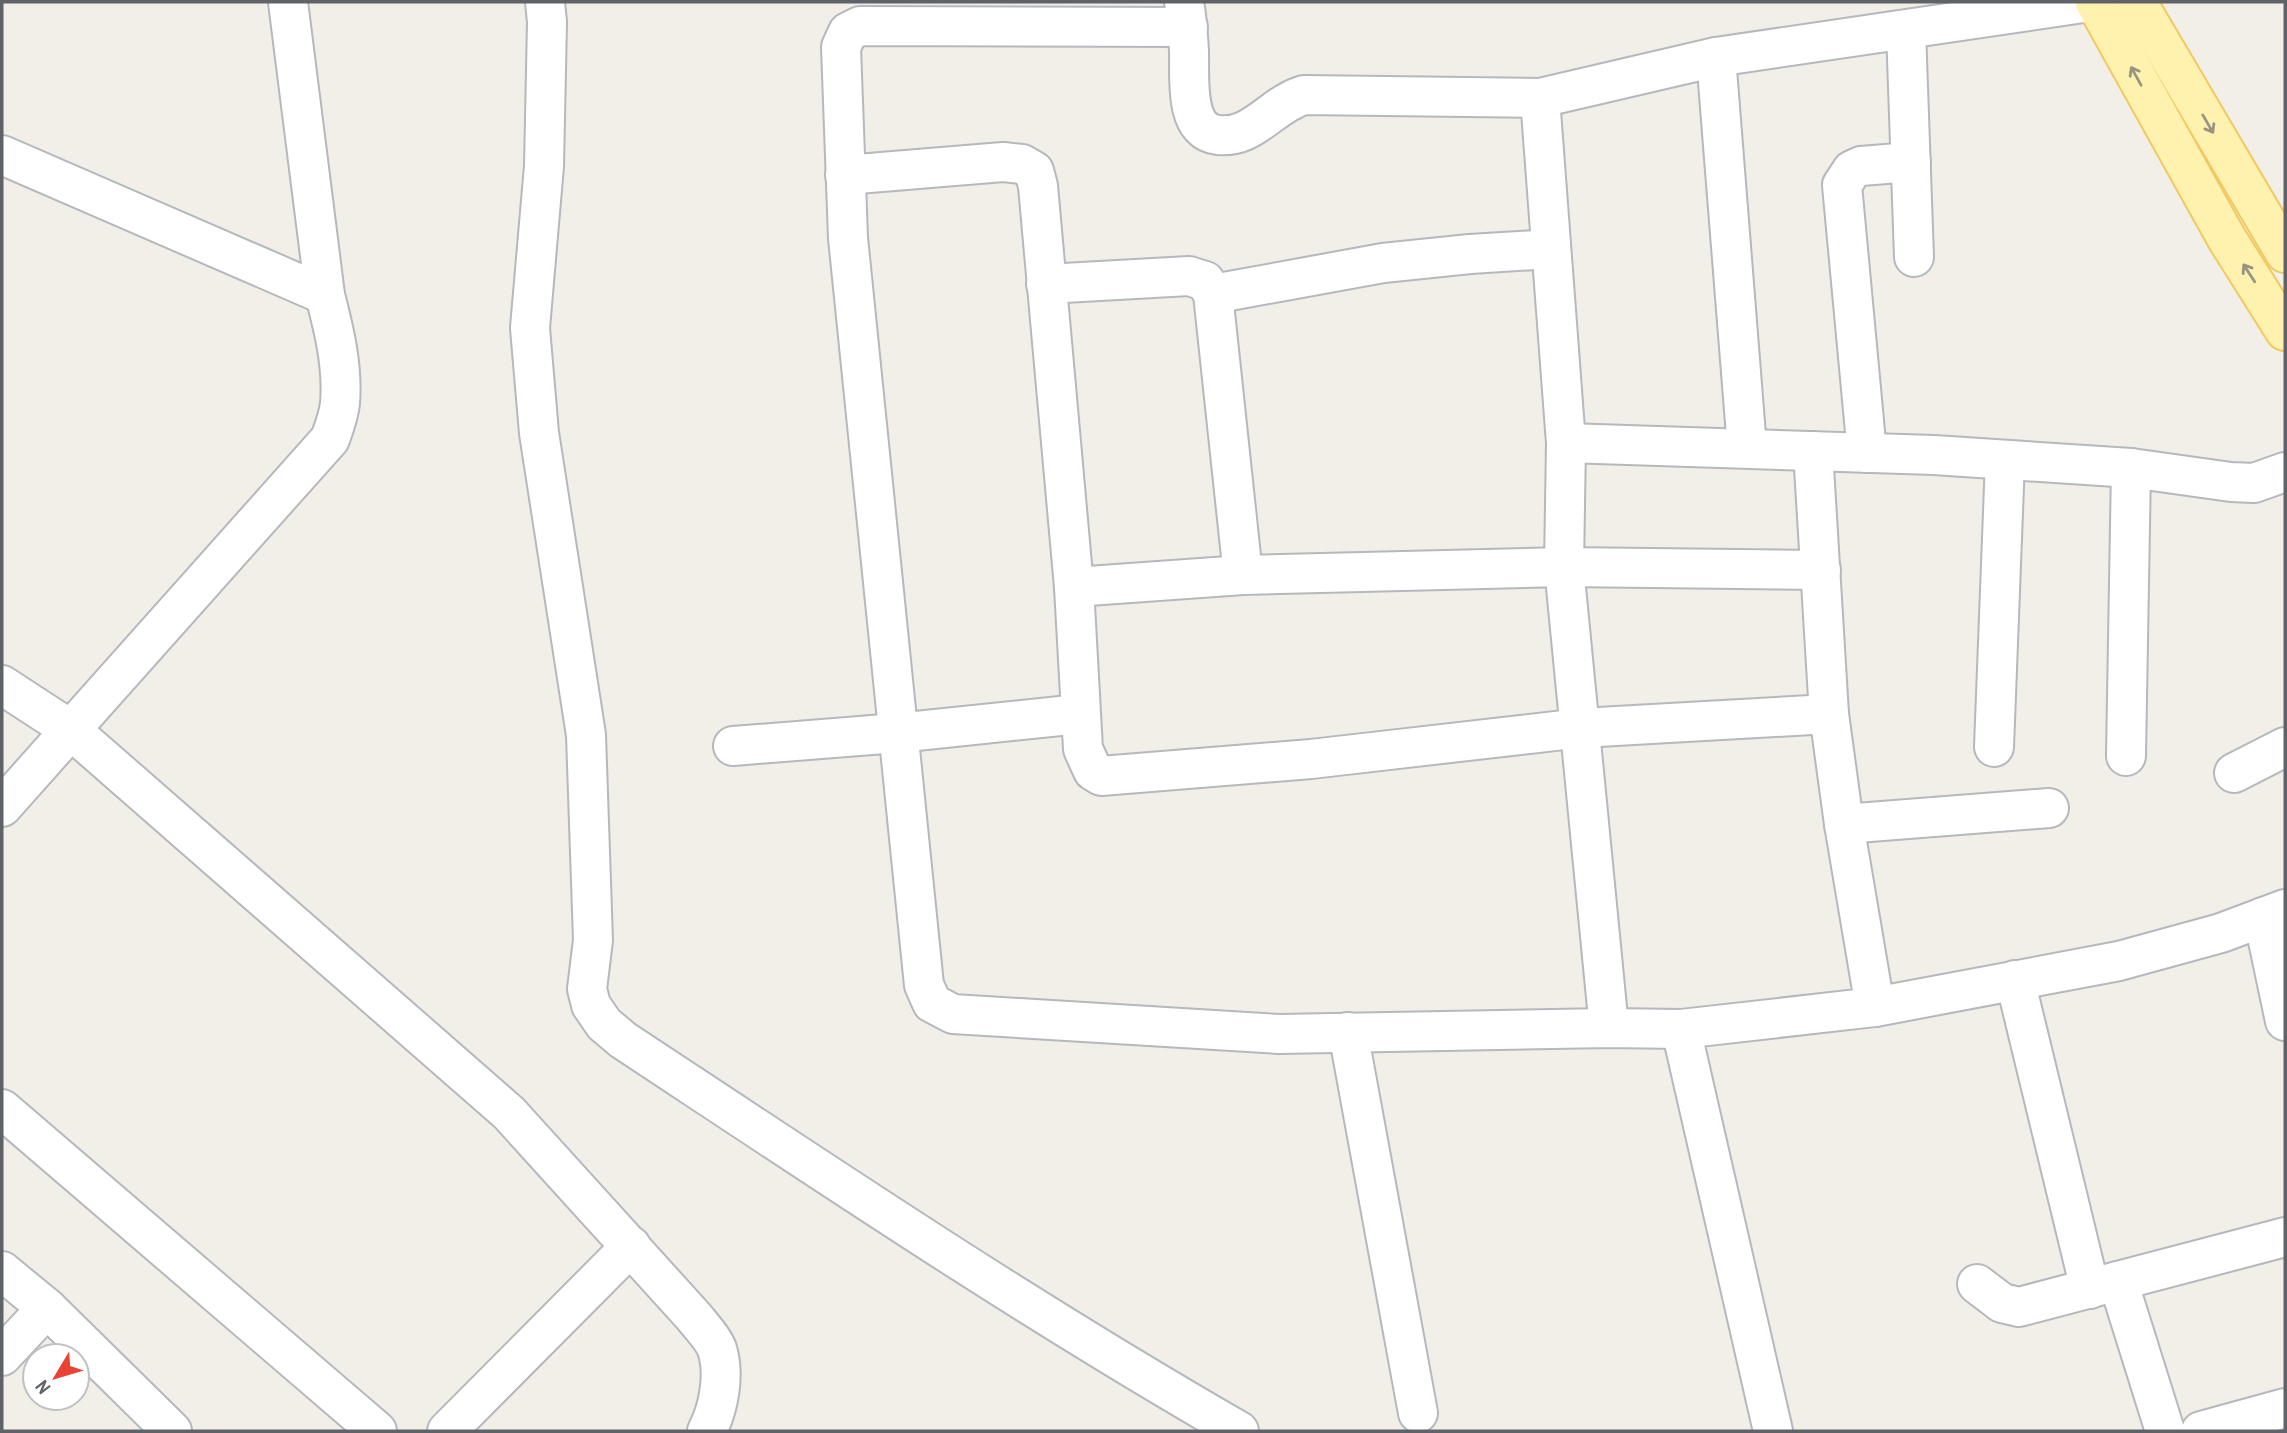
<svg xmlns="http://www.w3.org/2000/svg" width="2287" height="1433" font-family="'Archivo Narrow',sans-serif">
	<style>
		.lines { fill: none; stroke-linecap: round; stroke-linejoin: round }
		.minor-casing { stroke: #b5b8bc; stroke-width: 42 }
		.major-casing { stroke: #f2c960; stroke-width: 42 }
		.minor { stroke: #fff; stroke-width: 38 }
		.major { stroke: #fff2af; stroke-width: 38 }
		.oneway { stroke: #979581 }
	</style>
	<rect width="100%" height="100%" fill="#f1efe8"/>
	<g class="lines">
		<defs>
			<g id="minor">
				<path d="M545 2 547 22 544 166 530 328 539 433 586 735 593 940 587 989 591 1005 604 1024 623 1040C826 1174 1028 1310 1239 1431"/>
				<path d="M1184 2C1187 18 1188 34 1189 51 1190 75 1183 132 1218 135 1227 136 1235 135 1244 131 1266 121 1280 102 1304 95L1540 98 1566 443 1564 567 1609 1028"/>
				<path d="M1188 27 860 26 848 32 841 47 848 238 924 985 932 1003 953 1014 1279 1034 1609 1028 1681 1029 1875 1007 2119 961 2221 933 2285 909"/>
				<path d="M1906 30 1914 257"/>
				<path d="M1716 57 1747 448"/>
				<path d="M1540 98 1716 57 2090 2"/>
				<path d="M2 155 325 295"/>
				<path d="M845 175 1003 162 1022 164 1034 171 1038 186 1074 587 1083 749 1093 771 1101 776 1311 759 1581 728 1829 714"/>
				<path d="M1046 284 1189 276 1205 281 1213 294 1243 575"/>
				<path d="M1213 294 1383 263 1470 254 1551 249"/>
				<path d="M1566 443 1934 455 2131 468 2231 482 2254 483 2285 472"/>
				<path d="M1813 451 1829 714 1844 824 1875 1007"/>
				<path d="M1867 453 1842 185 1852 170 1861 166 1911 162"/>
				<path d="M1074 587 1243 575 1564 567 1821 570"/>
				<path d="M2 685 71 730 509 1113 694 1317C701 1326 713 1338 717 1349 725 1374 719 1408 707 1431"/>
				<path d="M733 746 897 733 1079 714"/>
				<path d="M1994 747 2005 460"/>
				<path d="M2126 756 2131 468"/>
				<path d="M2234 773 2285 747"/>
				<path d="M2 807 330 439C334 428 339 415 340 403 343 366 334 330 325 295L288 2"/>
				<path d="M1844 824 2049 808"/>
				<path d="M2263 917 2285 1021"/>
				<path d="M2015 980 2090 1289"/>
				<path d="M1681 1029 1773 1431"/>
				<path d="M1348 1032 1418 1413"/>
				<path d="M2 1109 377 1431"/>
				<path d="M2 1271 47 1308 2 1356"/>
				<path d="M2118 1281 2165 1431"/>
				<path d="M1977 1284 2002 1303 2019 1307 2285 1237"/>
				<path d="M47 1308 172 1431"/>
				<path d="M447 1431 631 1246"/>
				<path d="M2201 1431 2285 1408"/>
			</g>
			<g id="major">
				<path d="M2095 2 2227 239 2285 331"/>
				<path d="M2137 2 2285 253"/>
			</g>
		</defs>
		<use href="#minor" class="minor-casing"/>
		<use href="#major" class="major-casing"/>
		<use href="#minor" class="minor"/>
		<use href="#major" class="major"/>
	</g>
	<defs><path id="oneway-shaft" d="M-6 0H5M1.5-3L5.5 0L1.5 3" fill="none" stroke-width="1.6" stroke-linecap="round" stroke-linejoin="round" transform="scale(1.75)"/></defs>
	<g class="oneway">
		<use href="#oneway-shaft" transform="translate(2136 76) rotate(-119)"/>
		<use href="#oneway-shaft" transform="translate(2208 124) rotate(60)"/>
		<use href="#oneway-shaft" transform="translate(2249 273) rotate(-123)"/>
	</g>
	<rect width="2287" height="1433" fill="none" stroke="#5f6368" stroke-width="7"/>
	<g transform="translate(56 1377) rotate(232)"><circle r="33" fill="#ffffff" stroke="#bfc1c3" stroke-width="2"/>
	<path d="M0-5L12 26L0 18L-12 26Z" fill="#ea4335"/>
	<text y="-10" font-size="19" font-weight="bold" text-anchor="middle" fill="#5f6368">N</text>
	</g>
</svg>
